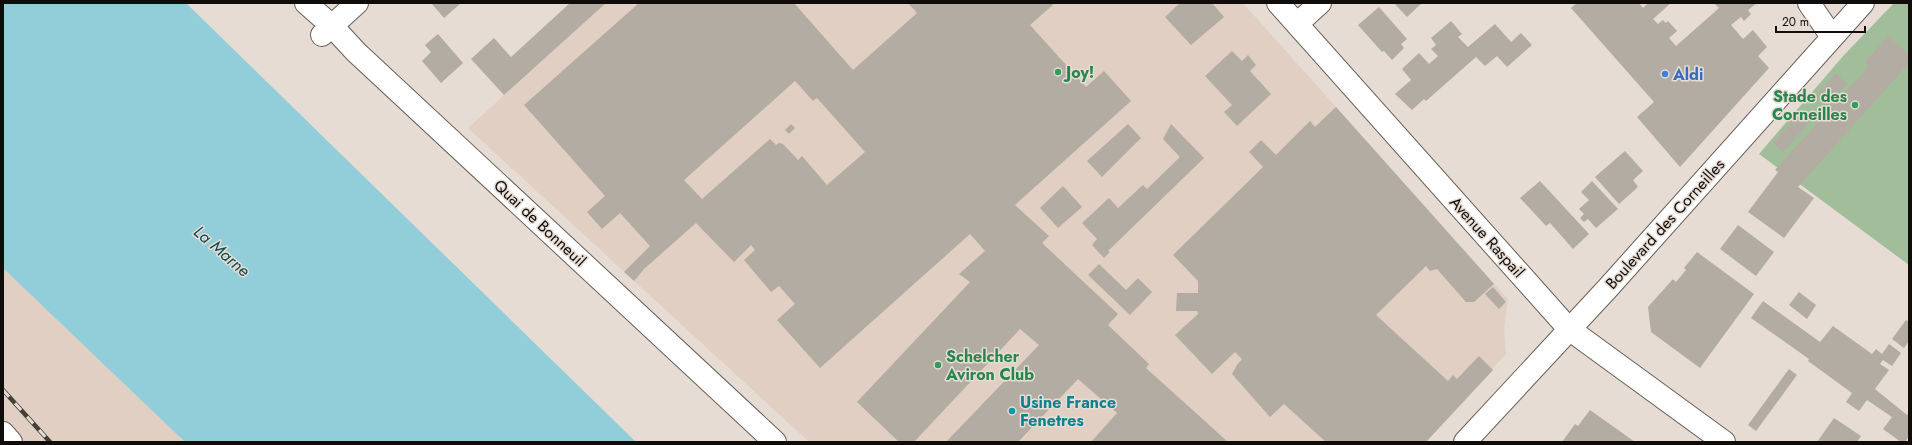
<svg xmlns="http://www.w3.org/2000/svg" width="1912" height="445" font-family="Jost,sans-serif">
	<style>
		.built { fill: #e0cfc2 }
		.green { fill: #a1bd99 }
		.water { fill: #91ced9 }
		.building { fill: #b3aca2; fill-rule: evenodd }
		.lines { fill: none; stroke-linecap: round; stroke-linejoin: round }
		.minor-casing { stroke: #675e57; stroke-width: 24 }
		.minor { stroke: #fff; stroke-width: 22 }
		.rail-casing { stroke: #443f3b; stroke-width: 4.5 }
		.rail { stroke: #e7dcd4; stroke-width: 3; stroke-dasharray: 9; stroke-linecap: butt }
		.leisure-dot { fill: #2e9e5b; stroke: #e7dcd4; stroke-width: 1.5 }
		.shop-dot { fill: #3f7fe0; stroke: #e7dcd4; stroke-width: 1.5 }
		.culture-dot { fill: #0f9aa8; stroke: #e7dcd4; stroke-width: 1.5 }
		.labels { text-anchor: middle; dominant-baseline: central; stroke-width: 3; stroke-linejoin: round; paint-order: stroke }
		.leisure-label { font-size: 16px; font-weight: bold; fill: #27864d; stroke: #e7dcd4; text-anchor: start }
		.shop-label { font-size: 16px; font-weight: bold; fill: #366cbe; stroke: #e7dcd4; text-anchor: start }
		.street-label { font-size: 16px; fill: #100c0a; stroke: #e7dcd4 }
		.culture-label { font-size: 16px; font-weight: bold; fill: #0d838f; stroke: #e7dcd4; text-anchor: start }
		.water-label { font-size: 17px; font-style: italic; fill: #114850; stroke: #e7dcd4 }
	</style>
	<rect width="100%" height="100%" fill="#e7dcd4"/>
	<g class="built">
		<path d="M606 3H1243L1508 299 1504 329 1506 354 1426 442H809L468 128Z"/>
		<path d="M3 268 42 304 185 442H3Z"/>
	</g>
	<path class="green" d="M1894 3H1909V265L1759 154 1844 55Z"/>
	<path class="water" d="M3 3H186L636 442H185L3 268Z"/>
	<g class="building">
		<path d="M431 3H461L444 18Z"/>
		<path d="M570 3H606L504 95 471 59 494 38 511 57Z"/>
		<path d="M639 3H794L853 70 917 13 908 3H1055L1030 25 1086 87 1104 71 1131 101 1015 205 1049 236 1042 243 1118 314 1108 325 1149 364 1146 368 1228 442H1091L1117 413 1078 379 1018 442H946L1039 345 1020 329 914 442H899L857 402 970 282 959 274 985 251 970 234 820 368 777 320 795 304 779 286 771 292 744 260 755 250 751 245 734 262 696 223 644 269 634 281 624 272 650 246 620 213 602 229 587 212 605 196 524 105ZM795 81 813 101 817 98 865 152 827 185 802 156 798 160 783 144 779 143 776 145 770 139 702 199 684 180Z"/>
		<path d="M1180 3H1212L1224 17 1191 45 1165 17Z"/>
		<path d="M1394 3H1422L1407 17Z"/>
		<path d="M1577 3H1639L1643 8 1648 3H1671L1653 19 1658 24 1663 20 1666 23 1668 21 1677 31 1669 38 1676 46 1719 8 1714 3H1757L1748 10 1751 14 1744 21 1741 17 1731 25 1743 39 1753 30 1767 47 1758 56 1769 68 1680 167 1637 117 1654 102 1571 8Z"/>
		<path d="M1379 7 1407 39 1401 44 1404 48 1392 60 1384 51 1382 52 1358 25Z"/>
		<path d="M1451 21 1462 34 1458 37 1468 47 1495 24 1511 42 1521 33 1532 45 1507 67 1497 56 1485 66 1476 57 1426 101 1424 99 1412 110 1395 94 1411 80 1402 69 1419 53 1429 64 1438 56 1431 49 1436 45 1431 38Z"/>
		<path d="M438 34 463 63 441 83 422 61 431 52 425 45Z"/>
		<path d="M1888 36 1909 55V63L1798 187 1814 198 1784 238 1748 212 1778 172 1775 170 1869 66 1865 62Z"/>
		<path d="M1232 51 1242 61 1248 55 1256 65 1250 71 1271 94 1237 126 1224 112 1232 105 1205 76Z"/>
		<path d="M1836 73 1847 84 1826 106 1816 96Z"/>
		<path d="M1336 107 1494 284 1474 302H1466L1437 269 1430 271 1426 266 1376 315 1448 381 1453 375 1457 379 1479 356 1493 370 1426 442H1326L1284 404 1270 417 1232 374 1237 365 1242 359 1235 352 1212 374 1175 335 1198 314 1197 311H1176L1177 293H1198V281L1173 255 1263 167 1249 152 1261 140 1276 155 1310 121 1315 127Z"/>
		<path d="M1800 113 1810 122 1783 152 1773 143Z"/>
		<path d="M791 124 795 128 789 134 785 130Z"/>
		<path d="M1128 124 1141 138 1102 177 1087 161Z"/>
		<path d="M1171 124 1204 158 1108 251 1110 252 1104 258 1092 245 1097 239 1082 223 1109 198 1118 208 1143 185 1147 189 1180 157 1163 139Z"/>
		<path d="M1625 151 1643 171 1633 180 1638 187 1619 204 1595 177Z"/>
		<path d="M1540 181 1589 234 1573 249 1550 223 1546 226 1520 198Z"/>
		<path d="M1592 181 1618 209 1596 228 1588 219 1584 222 1580 218 1584 214 1579 209 1589 200 1581 192Z"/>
		<path d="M1063 186 1082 207 1058 228 1040 208Z"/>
		<path d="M1738 225 1774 252 1756 276 1720 249Z"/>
		<path d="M1697 252 1754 294 1700 368 1651 332 1648 307 1673 279 1676 282 1686 270 1684 268Z"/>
		<path d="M1099 264 1126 290 1138 278 1152 292 1130 315 1088 275Z"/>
		<path d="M1493 287 1506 302 1499 309 1485 294Z"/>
		<path d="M1799 292 1816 305 1807 319 1789 305Z"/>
		<path d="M1763 301 1820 342 1833 326 1872 354 1876 349 1882 354 1889 344 1901 353 1892 366 1883 360 1880 364 1889 370 1875 389 1907 415 1909 413V436L1905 442H1901L1883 429 1892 417 1867 400 1859 411 1846 402 1852 393 1808 361 1809 359 1751 318Z"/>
		<path d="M1906 320 1909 322V341L1904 348 1892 339Z"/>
		<path d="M1789 369 1797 375 1756 431 1748 425Z"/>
		<path d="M1590 410 1635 442H1562L1575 424 1578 426Z"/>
		<path d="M1834 418 1861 436 1857 442H1817Z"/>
	</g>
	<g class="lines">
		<defs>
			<g id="minor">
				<path d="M306 3 332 26 356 52 775 442"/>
				<path d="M1278 3 1569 329 1724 442"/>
				<path d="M1809 3 1832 37"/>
				<path d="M1297 24 1320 3"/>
				<path d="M322 35 357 3"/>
				<path d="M3 433 11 442"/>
				<path d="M1465 442 1607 289 1863 3"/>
			</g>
		</defs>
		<use href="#minor" class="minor-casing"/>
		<use href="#minor" class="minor"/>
		<defs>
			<path id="rail" d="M3 390 50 442"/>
		</defs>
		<use href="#rail" class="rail-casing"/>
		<use href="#rail" class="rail"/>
	</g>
	<g class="leisure-dot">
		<circle cx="1058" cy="72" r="4"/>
		<circle cx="1855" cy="105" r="4"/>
		<circle cx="938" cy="365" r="4"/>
	</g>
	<circle class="shop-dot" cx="1665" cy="74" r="4"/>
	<circle class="culture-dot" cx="1012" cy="411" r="4"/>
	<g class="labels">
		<g class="leisure-label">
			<text x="1066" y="72">Joy!</text>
			<text x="1847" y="96" text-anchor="end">Stade des<tspan x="1847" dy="18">Corneilles</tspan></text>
			<text x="946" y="356">Schelcher<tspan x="946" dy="18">Aviron Club</tspan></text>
		</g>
		<g class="shop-label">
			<text x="1673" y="74">Aldi</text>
		</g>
		<g class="street-label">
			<text transform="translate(540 223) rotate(43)">Quai de Bonneuil</text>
			<text transform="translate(1665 224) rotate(-48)">Boulevard des Corneilles</text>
			<text transform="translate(1487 237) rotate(48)">Avenue Raspail</text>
		</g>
		<g class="culture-label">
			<text x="1020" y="402">Usine France<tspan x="1020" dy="18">Fenetres</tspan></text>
		</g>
		<g class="water-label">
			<text transform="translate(222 251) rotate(41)">La Marne</text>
		</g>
	</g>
	<rect width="1912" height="445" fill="none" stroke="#100c0a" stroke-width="8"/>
	<path d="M1776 26v6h89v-6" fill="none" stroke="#100c0a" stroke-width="2"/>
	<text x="1782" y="26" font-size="12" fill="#100c0a" stroke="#e7dcd4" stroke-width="3" paint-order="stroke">20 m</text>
</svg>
